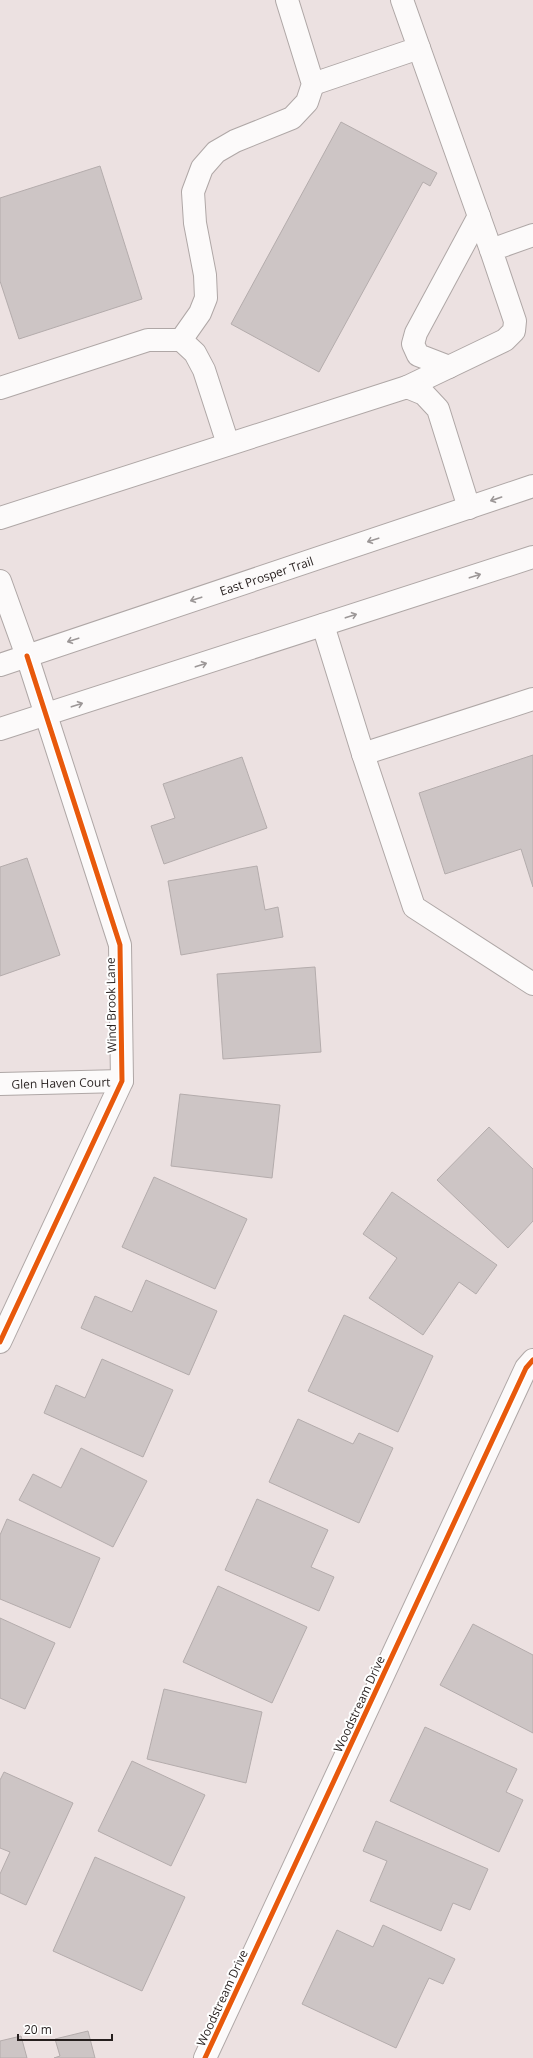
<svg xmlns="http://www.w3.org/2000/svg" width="533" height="2058" font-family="'Open Sans',sans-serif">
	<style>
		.building { fill: #cdc5c5; stroke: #b4acac }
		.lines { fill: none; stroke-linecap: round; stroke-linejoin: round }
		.minor-casing { stroke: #afa7a6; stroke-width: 24 }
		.major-casing { stroke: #afa7a6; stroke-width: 24 }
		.minor { stroke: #fcfafa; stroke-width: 22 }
		.major { stroke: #fcfafa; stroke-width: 22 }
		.cycleway-casing { stroke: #fff; stroke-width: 8 }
		.cycleway { stroke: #e8590c; stroke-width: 5 }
		.oneway { stroke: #9c9797 }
		.labels { text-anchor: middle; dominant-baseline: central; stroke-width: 4; stroke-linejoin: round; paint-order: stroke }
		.street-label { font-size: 12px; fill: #261f1e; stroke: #fff }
	</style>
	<rect width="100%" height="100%" fill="#ece1e1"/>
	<g class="building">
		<path d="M341 122 437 173 430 186 423 182 319 372 231 324Z"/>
		<path d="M100 166 142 299 19 339 0 281V198Z"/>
		<path d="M533 755V887L521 849 445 874 419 793Z"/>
		<path d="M242 757 267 828 164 864 151 826 175 818 163 784Z"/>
		<path d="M27 858 60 955 0 976V867Z"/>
		<path d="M257 866 265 910 278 907 283 937 181 955 168 881Z"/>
		<path d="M315 967 321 1052 223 1059 217 974Z"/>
		<path d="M180 1094 280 1105 272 1178 171 1166Z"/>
		<path d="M489 1127 533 1169V1221L508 1248 437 1180Z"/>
		<path d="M154 1177 247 1219 215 1289 122 1247Z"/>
		<path d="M392 1192 497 1265 476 1294 459 1282 423 1335 369 1298 397 1258 363 1234Z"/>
		<path d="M146 1280 217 1311 189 1375 81 1328 95 1296 132 1312Z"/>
		<path d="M344 1315 433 1356 398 1432 308 1391Z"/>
		<path d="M102 1359 173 1390 143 1457 44 1413 56 1385 85 1398Z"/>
		<path d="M298 1419 353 1444 359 1433 393 1448 359 1523 269 1482Z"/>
		<path d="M81 1448 147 1481 113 1547 19 1500 33 1474 61 1488Z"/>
		<path d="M257 1499 328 1530 311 1567 334 1577 319 1611 225 1570Z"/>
		<path d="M7 1519 100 1558 70 1628 0 1599V1535Z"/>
		<path d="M218 1586 307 1627 272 1703 183 1662Z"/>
		<path d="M0 1618 55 1643 25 1709 0 1698Z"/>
		<path d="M473 1624 533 1655V1733L440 1685Z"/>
		<path d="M164 1689 262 1712 246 1783 147 1759Z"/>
		<path d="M425 1727 517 1769 506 1792 523 1800 499 1852 390 1801Z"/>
		<path d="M132 1761 205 1795 171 1866 98 1831Z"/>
		<path d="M4 1772 73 1803 26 1905 0 1893V1874L10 1852 0 1848V1780Z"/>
		<path d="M376 1821 488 1869 470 1910 453 1903 441 1931 370 1901 387 1861 363 1851Z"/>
		<path d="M95 1857 185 1897 142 1991 53 1951Z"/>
		<path d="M383 1925 455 1959 443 1984 429 1978 396 2048 302 2004 337 1930 373 1947Z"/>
		<path d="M88 2031 95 2058H54L60 2056 55 2039Z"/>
		<path d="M21 2036 27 2058H0V2041Z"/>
	</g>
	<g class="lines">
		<defs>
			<g id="minor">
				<path d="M419 48 491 250"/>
				<path d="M313 84 419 48 402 0"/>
				<path d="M181 340 200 313 206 298 205 275 195 223 193 192 202 168 216 152 235 141 292 118 307 102 313 84 287 0"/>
				<path d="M449 367 418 355 413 344 416 333 479 216"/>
				<path d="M407 387 505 340 514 331 515 321 491 250 533 235"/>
				<path d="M0 388 148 340H181L195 353 204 370 228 444"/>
				<path d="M0 518 407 387 424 394 438 409 469 508"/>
				<path d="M0 581 27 656 120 945 122 1081 0 1342"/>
				<path d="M323 625 363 754 414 907 533 984"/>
				<path d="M363 754 533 699"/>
				<path id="s1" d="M0 1084 122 1081"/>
				<path d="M205 2058 526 1368 533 1360"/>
			</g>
			<g id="major">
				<path id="s2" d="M0 665 533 486"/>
				<path d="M0 729 533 557"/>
			</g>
		</defs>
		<use href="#minor" class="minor-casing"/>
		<use href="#major" class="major-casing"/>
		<use href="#minor" class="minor"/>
		<use href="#major" class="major"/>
		<defs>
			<g id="cycleway">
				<path d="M0 1342 122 1081 120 945 27 656"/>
				<path d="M205 2058 526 1368 533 1360"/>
			</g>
		</defs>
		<use href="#cycleway" class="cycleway-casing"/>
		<use href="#cycleway" class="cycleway"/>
	</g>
	<defs><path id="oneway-shaft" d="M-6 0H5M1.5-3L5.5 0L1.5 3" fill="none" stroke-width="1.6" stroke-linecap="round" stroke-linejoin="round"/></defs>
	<g class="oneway">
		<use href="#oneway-shaft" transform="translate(496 499) rotate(161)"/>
		<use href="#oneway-shaft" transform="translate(373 540) rotate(162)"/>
		<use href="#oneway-shaft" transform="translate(475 576) rotate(-18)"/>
		<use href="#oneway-shaft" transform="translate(196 599) rotate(162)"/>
		<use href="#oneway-shaft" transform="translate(351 616) rotate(-18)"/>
		<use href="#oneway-shaft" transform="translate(73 640) rotate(162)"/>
		<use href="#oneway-shaft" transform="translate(201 665) rotate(-18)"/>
		<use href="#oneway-shaft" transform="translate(77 705) rotate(-18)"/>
	</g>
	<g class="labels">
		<g class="street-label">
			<text stroke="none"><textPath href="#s2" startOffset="281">East Prosper Trail</textPath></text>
			<text transform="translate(111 1005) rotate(-91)">Wind Brook Lane</text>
			<text stroke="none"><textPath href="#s1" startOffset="61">Glen Haven Court</textPath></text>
			<text transform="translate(359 1704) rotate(-65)">Woodstream Drive</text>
			<text transform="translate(222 1998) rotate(-65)">Woodstream Drive</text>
		</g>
	</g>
	<path d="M18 2034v6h94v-6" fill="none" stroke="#261f1e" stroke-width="2"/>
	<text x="24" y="2034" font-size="12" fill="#261f1e" stroke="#ffffff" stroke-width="3" paint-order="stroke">20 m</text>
</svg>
